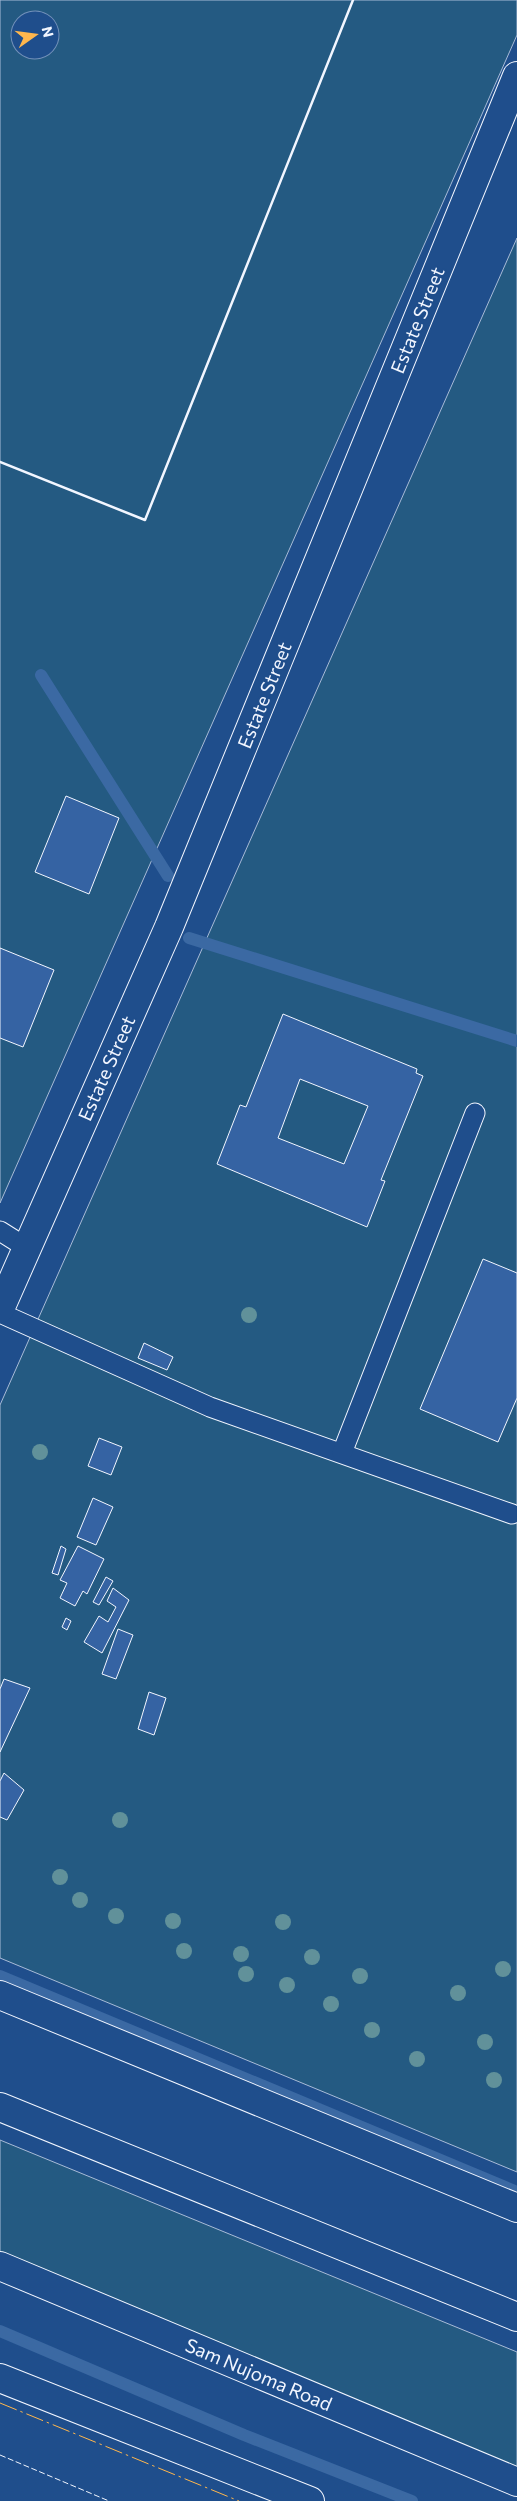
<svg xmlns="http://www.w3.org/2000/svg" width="517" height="2501" font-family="Commissioner,sans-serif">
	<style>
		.green { fill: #245a82; stroke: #a8bbd7; fill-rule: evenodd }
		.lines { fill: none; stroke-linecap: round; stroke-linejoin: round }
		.stream { stroke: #3b69a3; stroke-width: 12 }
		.building { fill: #3563a3; stroke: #f2f6ff; fill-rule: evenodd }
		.service-casing { stroke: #f2f6ff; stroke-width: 21 }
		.minor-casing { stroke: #f2f6ff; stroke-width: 30 }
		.primary-casing { stroke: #f2f6ff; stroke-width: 30 }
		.service { stroke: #1f4e8c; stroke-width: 19 }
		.minor { stroke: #1f4e8c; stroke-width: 28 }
		.primary { stroke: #1f4e8c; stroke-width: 28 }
		.fence { stroke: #f2f6ff; stroke-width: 1; stroke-dasharray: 6 2.5; stroke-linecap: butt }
		.wall { stroke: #f2f6ff; stroke-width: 2.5 }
		.power { stroke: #ffb74d; stroke-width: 1; stroke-dasharray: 18 4 2.5 4; stroke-linecap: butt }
		.tree { fill: #61919a }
		.labels { text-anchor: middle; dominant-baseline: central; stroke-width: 4; stroke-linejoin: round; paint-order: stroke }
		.street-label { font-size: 19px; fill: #f2f6ff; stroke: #1f4e8c }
	</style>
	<rect width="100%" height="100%" fill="#1f4e8c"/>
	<g class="green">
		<path d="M0 0H517V35L0 1203ZM20 20H50V50H20Z"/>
		<path d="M517 238V2172L0 1958V1405Z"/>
		<path d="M0 2140 517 2352V2472L0 2265Z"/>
	</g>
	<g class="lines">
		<g class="stream">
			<path d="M41 675 168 876"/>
			<path d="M189 938 517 1041"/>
			<path d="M0 1976 517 2192"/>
			<path d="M0 2331 244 2435 412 2501"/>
		</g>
	</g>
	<g class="building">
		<path d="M66 796 119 818 89 894 35 872Z"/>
		<path d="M0 948 54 970 23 1047 0 1038Z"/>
		<path d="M283 1014 417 1069 416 1073 423 1076 381 1180 385 1181 367 1227 217 1164 240 1105 246 1107ZM300 1079 368 1106 344 1164 278 1138Z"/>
		<path d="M483 1259 517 1273V1398L498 1442 420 1409Z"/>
		<path d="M144 1343 173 1357 167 1370 138 1358Z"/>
		<path d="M99 1438 122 1447 111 1475 88 1466Z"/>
		<path d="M93 1498 113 1507 96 1545 77 1537Z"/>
		<path d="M61 1546 66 1549 58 1575 52 1573Z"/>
		<path d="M78 1546 104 1559 87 1594 83 1591 75 1606 60 1598 67 1583 60 1580Z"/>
		<path d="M106 1577 113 1581 99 1605 93 1602Z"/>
		<path d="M113 1588 129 1600 102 1653 84 1642 99 1616 108 1622 116 1607 107 1601Z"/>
		<path d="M66 1618 71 1621 67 1630 62 1627Z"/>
		<path d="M118 1629 133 1635 116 1679 102 1674Z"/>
		<path d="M4 1679 30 1688 0 1752V1689Z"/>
		<path d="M149 1692 166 1698 154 1735 138 1729Z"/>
		<path d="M4 1773 24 1790 7 1820 0 1817V1781Z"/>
	</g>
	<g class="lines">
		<defs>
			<g id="service">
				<path d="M0 1231 27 1248"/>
				<path d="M0 1313 210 1407 512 1514"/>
				<path d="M342 1453 475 1113"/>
			</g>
			<g id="minor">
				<path d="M0 1309 169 927 517 76"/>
				<path d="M0 1995 517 2208"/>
				<path d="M0 2378 310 2501"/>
			</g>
			<g id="primary">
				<path d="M0 2107 517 2317"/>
				<path d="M0 2266 517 2482"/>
			</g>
		</defs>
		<use href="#service" class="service-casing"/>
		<use href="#minor" class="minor-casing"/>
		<use href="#primary" class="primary-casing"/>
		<use href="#service" class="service"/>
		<use href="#minor" class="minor"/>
		<use href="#primary" class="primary"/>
		<path class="fence" d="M0 2455 109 2501"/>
		<path class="wall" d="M0 462 145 520 353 0"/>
		<path class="power" d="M0 2403 239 2501"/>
	</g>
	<g class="tree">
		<circle cx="249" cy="1315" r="8"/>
		<circle cx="40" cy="1452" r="8"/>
		<circle cx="120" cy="1820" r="8"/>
		<circle cx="60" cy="1877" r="8"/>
		<circle cx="80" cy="1900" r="8"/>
		<circle cx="116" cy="1916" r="8"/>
		<circle cx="173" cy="1921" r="8"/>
		<circle cx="283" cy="1922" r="8"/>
		<circle cx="184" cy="1951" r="8"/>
		<circle cx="241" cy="1954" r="8"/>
		<circle cx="312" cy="1957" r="8"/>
		<circle cx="503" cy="1969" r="8"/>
		<circle cx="246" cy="1974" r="8"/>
		<circle cx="360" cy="1976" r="8"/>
		<circle cx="287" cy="1985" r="8"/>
		<circle cx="458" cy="1993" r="8"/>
		<circle cx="331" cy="2004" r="8"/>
		<circle cx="372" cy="2030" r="8"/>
		<circle cx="485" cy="2042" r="8"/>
		<circle cx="417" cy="2059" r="8"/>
		<circle cx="494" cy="2080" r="8"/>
	</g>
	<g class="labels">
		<g class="street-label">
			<text transform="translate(417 320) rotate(-68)">Estate Street</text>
			<text transform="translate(264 695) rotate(-68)">Estate Street</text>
			<text transform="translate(106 1068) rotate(-66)">Estate Street</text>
			<text transform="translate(259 2374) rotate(23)">Sam Nujoma Road</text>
		</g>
	</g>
	<g transform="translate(35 35) rotate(76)"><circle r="24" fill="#1f4e8c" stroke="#7391ba"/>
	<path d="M0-4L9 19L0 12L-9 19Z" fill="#ffb74d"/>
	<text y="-8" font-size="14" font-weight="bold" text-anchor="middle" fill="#f2f6ff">N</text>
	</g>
</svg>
